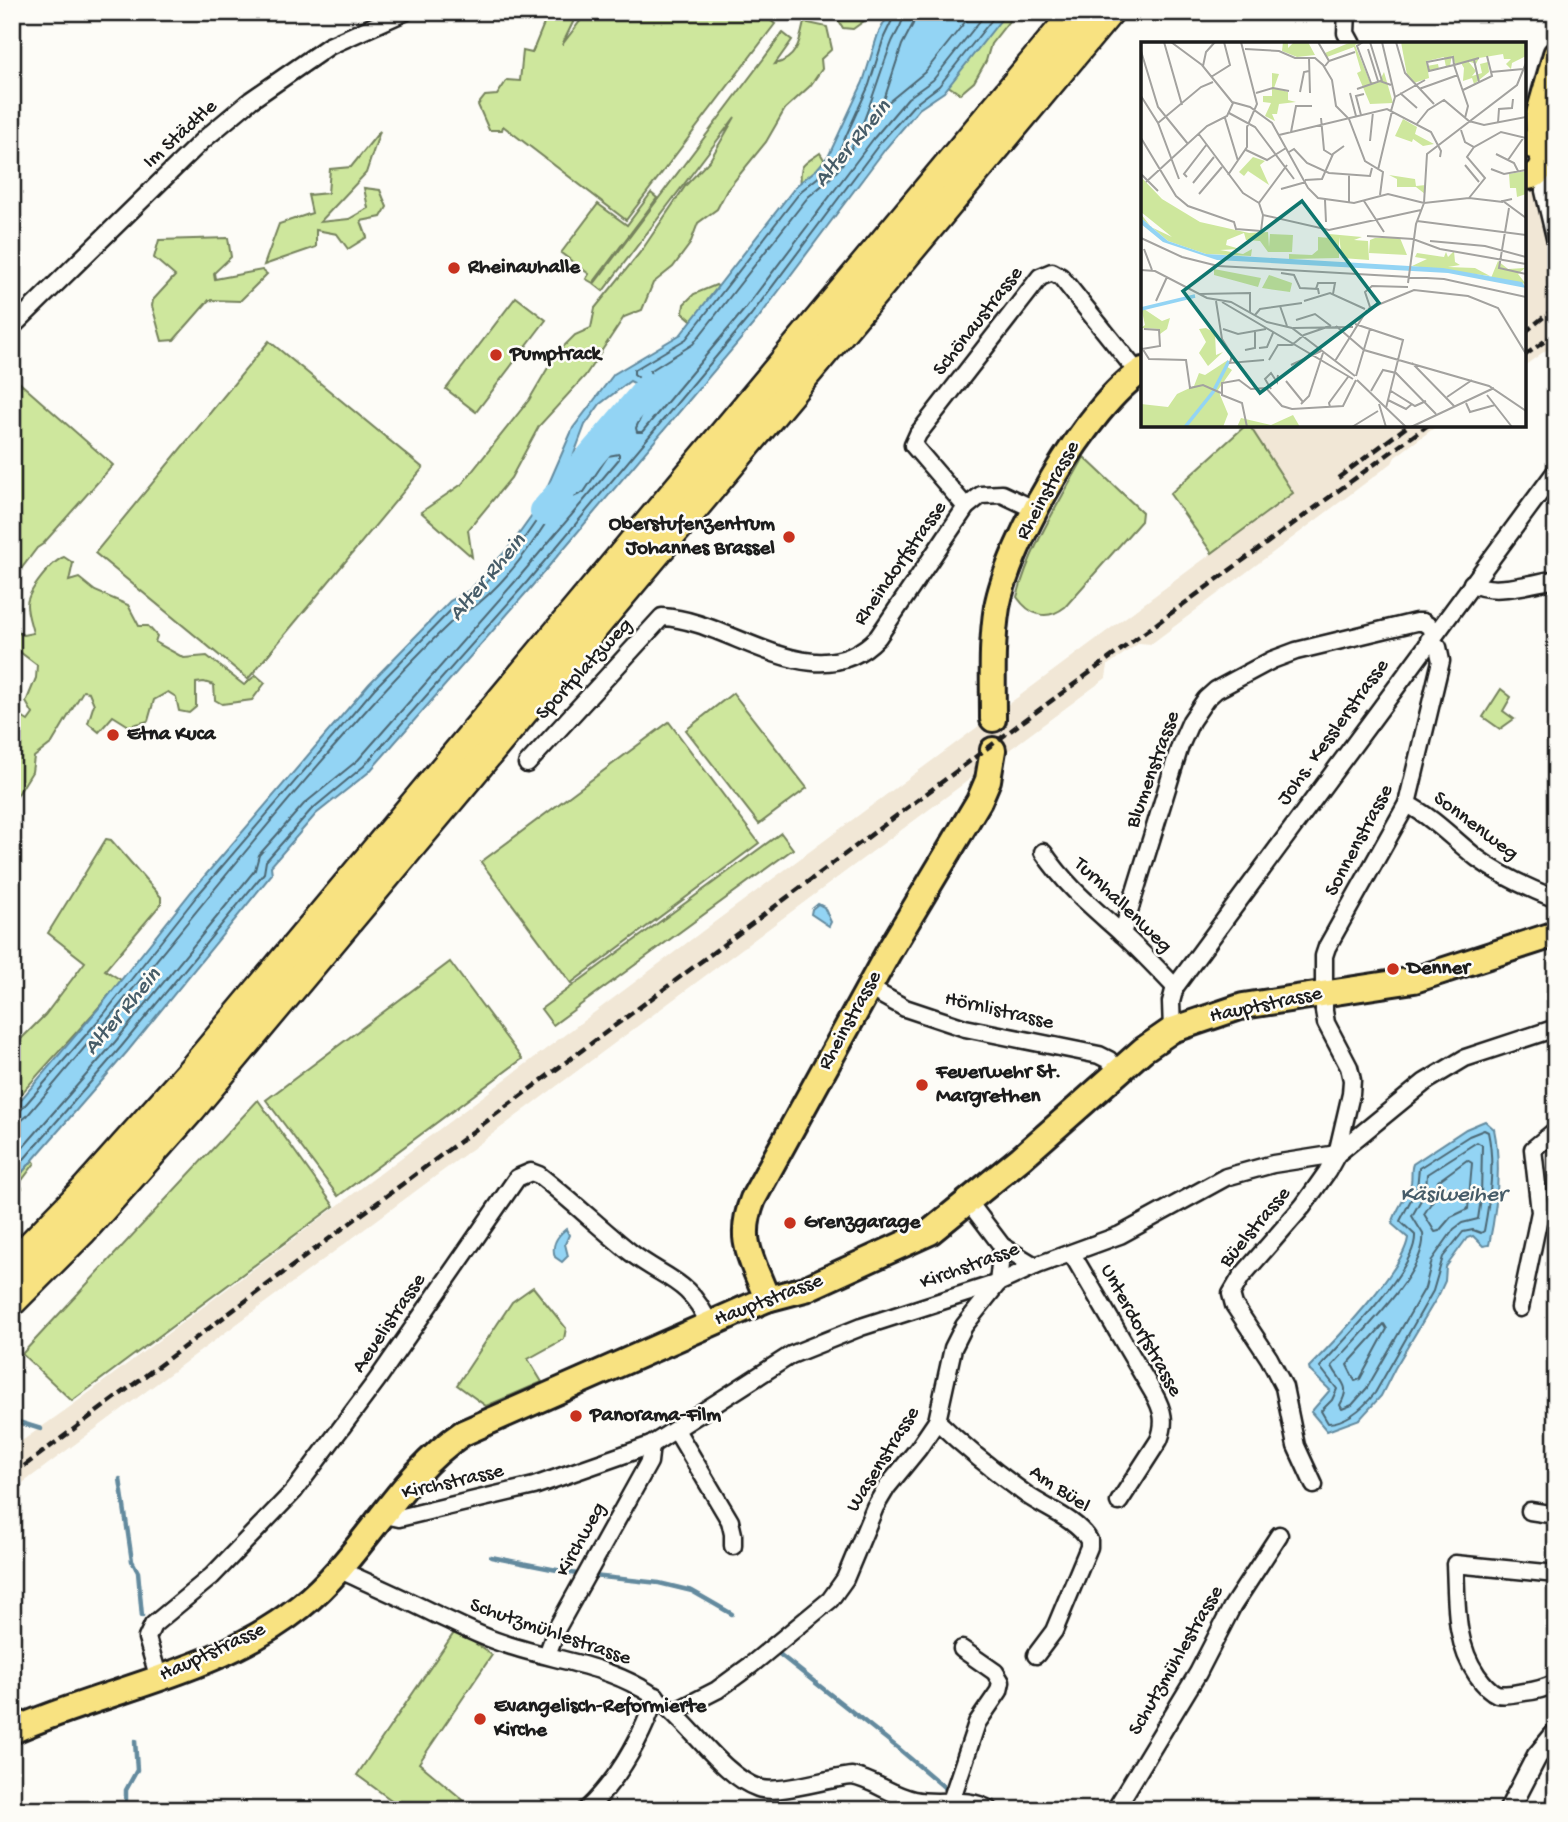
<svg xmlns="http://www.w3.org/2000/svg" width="1568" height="1822" font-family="'Gochi Hand',sans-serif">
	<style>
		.built { fill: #f1e7d6 }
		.green { fill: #cee79d; stroke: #75825c; stroke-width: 2 }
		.water { fill: #93d4f4; stroke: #638a9e; stroke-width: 2; fill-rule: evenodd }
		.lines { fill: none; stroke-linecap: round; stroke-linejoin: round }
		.shore { stroke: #4c6672; stroke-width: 2 }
		.stream { stroke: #638a9e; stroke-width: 4.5 }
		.river { stroke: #93d4f4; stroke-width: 28 }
		.minor-casing { stroke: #1c1c1c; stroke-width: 21 }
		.tertiary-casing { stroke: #1c1c1c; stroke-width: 24 }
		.primary-casing { stroke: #1c1c1c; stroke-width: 30 }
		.motorway-casing { stroke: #1c1c1c; stroke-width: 33 }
		.minor { stroke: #fdfcf7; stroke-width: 16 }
		.tertiary { stroke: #fdfcf7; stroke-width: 19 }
		.primary { stroke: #f8e281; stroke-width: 24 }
		.motorway { stroke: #f8e281; stroke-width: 28 }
		.rail { stroke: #1c1c1c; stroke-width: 4.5; stroke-dasharray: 10 5; stroke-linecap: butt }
		.poi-dot { fill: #c8321e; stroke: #fdfcf7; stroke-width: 2.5 }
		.labels { text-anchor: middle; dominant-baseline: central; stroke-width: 5; stroke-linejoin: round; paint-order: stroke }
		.street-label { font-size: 21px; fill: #1c1c1c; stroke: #fdfcf7 }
		.poi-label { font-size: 21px; font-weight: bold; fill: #1c1c1c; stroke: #fdfcf7; text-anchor: start }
		.water-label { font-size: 23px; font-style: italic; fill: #465c68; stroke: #fdfcf7 }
		.inset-river { fill: none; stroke: #93d4f4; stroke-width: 3.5 }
		.inset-road { fill: none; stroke: #a3a29f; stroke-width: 2 }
		.view { fill: #0f766e; fill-opacity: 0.15; stroke: #0f766e; stroke-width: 3.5 }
		.inset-edge { fill: none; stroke: #1c1c1c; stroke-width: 3.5 }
	</style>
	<rect width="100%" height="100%" fill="#fdfcf7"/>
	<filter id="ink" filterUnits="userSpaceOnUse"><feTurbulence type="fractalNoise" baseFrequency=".0143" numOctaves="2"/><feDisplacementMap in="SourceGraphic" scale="14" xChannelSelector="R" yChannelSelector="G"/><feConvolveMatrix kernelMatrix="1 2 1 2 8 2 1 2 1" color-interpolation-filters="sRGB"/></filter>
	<g filter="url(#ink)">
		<g class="built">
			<path d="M1556 54V343L1524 366V177L1543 166Z"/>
			<path d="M1249 425H1438L1395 457 1392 463 1151 644 1139 643 1108 665 1106 678 12 1491V1448L74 1404 712 924 1293 493Z"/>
		</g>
		<g class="green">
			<path d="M557 12H578L562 45 587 12H760L775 24 626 220 503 126 502 130H489L478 105 485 96 497 95 507 80 520 81 523 51 532 53 545 21 556 18Z"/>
			<path d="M833 12H864V21L853 29 843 28Z"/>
			<path d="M902 12H1016L991 44 986 61 974 82 960 94 944 83Z"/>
			<path d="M804 22 827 27 832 49 821 59 822 69 810 86 785 109 766 142 727 190 717 209 698 223 690 244 673 267 653 283 642 310 624 317 585 376 539 426 511 478 468 530 472 557 421 512 462 484 529 400 556 354 575 335 591 328 595 308 642 250 686 185 710 160 735 117 603 291 594 284 783 33 792 40 775 64C797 59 800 41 804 22Z"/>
			<path d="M380 131 366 173 320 222 349 219 368 208 364 188 380 190 387 207 381 217 361 221 367 237 348 249 337 234 316 230V247L264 265 279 224 312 213 308 195 328 193 330 169 351 167Z"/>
			<path d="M820 153 835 177 801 186C799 163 803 165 820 153Z"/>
			<path d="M651 193 657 198 593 283 586 279 589 274 561 253 598 204 627 225Z"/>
			<path d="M228 238 231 257 214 273 215 279 262 270 267 274 240 301 209 300 174 340 162 341 152 306 153 300 175 276 154 258 159 240Z"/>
			<path d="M716 285 729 296 703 330 683 313 684 304 694 294Z"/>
			<path d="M516 297 546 320 476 412 446 389Z"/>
			<path d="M269 341 423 468 248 679 95 553Z"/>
			<path d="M12 376 113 465 43 544 37 548 12 581Z"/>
			<path d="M1246 425H1249L1293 493 1212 553 1170 494Z"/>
			<path d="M1084 457 1142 512 1141 521 1065 607C1047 621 1030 616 1017 597 1030 547 1059 503 1084 457Z"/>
			<path d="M64 557 73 563 69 581 79 578 95 591 128 605 139 626H148L157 636 155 642 184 658 207 656 244 685 256 675 265 683 252 700 222 704 215 700 214 685 204 682 196 683V707L189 713 179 711 176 697 168 692 154 700 148 721 129 726 113 716 99 732 88 723 94 704 89 692 83 691 52 743 34 757 32 772 12 804V717L20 716 28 721 33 714 26 702 36 678 37 665 12 646V629L23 635 33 633C31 624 27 614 27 605 27 592 52 561 64 557Z"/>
			<path d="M1501 689 1511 697 1503 711 1514 719 1500 729 1483 717Z"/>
			<path d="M733 693 807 788 759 824 686 730Z"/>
			<path d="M669 722 759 843 571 983 481 862Z"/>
			<path d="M781 833 793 849 553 1025 541 1009Z"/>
			<path d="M106 839 111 840 161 897V904L105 970 121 980C87 1024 47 1062 12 1105V1048L45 1015 85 962 48 933Z"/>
			<path d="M450 962 522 1059 338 1196 266 1100Z"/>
			<path d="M258 1100 334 1206 72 1401 22 1354Z"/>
			<path d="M33 1160 35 1163 20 1183 22 1188 12 1200V1184Z"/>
			<path d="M533 1287 566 1328 564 1339 528 1359 542 1382 486 1406 457 1385 512 1302Z"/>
			<path d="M456 1630 492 1655 419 1763 475 1810H405L357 1775Z"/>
		</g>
		<g class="water">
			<path d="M890 12H1007L944 92 919 109 886 148 757 320 532 586 369 772 316 814 271 866 272 874 127 1052 12 1184V1110L98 1009 191 892 369 684 450 601 470 590 511 545 539 506 573 428 614 374 681 334 797 185 817 169 829 155 863 82 878 34ZM630 381 638 385 616 433 610 438 599 441 569 482 565 478 585 425 600 404Z"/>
			<path d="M818 904 824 907 831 922 829 926 811 914 812 909Z"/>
			<path d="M1485 1121 1494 1129C1502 1167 1497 1207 1489 1245L1483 1246 1473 1236 1467 1238 1446 1267 1445 1281 1439 1294 1395 1368 1381 1396 1360 1419 1327 1431 1311 1412 1330 1390 1310 1371 1309 1367C1334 1342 1404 1269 1408 1238L1392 1224C1396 1210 1405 1199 1410 1187 1413 1179 1410 1171 1413 1164L1466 1129Z"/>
			<path d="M566 1229 569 1235 565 1244 568 1256 562 1262 555 1257C551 1246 557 1236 566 1229Z"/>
		</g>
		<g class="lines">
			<g class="shore">
				<path d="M904 12C904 24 896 32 892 42 876 82 866 126 843 163 834 177 820 187 808 197L693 344 650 371 653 389 636 428 637 432H642L744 310 874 138 908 98 933 80 987 12"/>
				<path d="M915 12 913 24 902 45 884 100 886 104 925 72 973 12"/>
				<path d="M12 1113 20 1111 104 1014 196 897 374 689 454 607 475 595 516 550 544 510 556 485 560 484 569 488 574 487 603 448 614 444 622 437 644 387 643 381 634 374V370L686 339 801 191 821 175 836 158 869 85 884 37 896 12"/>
				<path d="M12 1122 21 1121 27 1116C146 977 257 831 380 695 405 668 431 640 458 616 465 610 474 608 480 602 510 577 543 532 560 497H573L584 492 608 456 619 454V459L520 576 358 760 304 804 259 855 255 870 115 1042 12 1160"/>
				<path d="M1484 1130 1488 1132C1495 1164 1490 1199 1484 1231L1481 1233 1473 1230 1463 1232 1443 1257 1433 1291 1375 1393C1363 1408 1348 1422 1328 1423L1321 1411 1332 1400 1337 1389 1320 1367C1343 1340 1417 1269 1415 1235L1400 1221 1417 1188 1419 1168 1469 1136Z"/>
				<path d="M1477 1142 1482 1145 1481 1199 1478 1219 1462 1223 1454 1229 1432 1260 1425 1288 1367 1388 1352 1405 1342 1409 1340 1405C1352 1384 1340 1383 1332 1366 1357 1337 1428 1271 1423 1234L1412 1216 1426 1191 1427 1174Z"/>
				<path d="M1467 1160 1472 1163 1468 1209 1451 1217 1439 1231 1435 1232 1424 1214 1435 1197 1438 1181Z"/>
				<path d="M12 1173 121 1047 264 873 266 861 311 810 364 766 527 582 751 315 880 143 914 105 939 86 998 12"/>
				<path d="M1384 1324 1387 1329 1360 1379 1355 1381 1347 1365Z"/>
			</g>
			<g class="stream">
				<path d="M12 1420 41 1429"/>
				<path d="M120 1479 132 1561 138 1572 142 1616"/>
				<path d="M491 1557 577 1574"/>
				<path d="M593 1576 659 1583 692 1591 732 1614"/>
				<path d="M778 1653 898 1748 951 1793"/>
				<path d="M126 1810V1790L137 1770 135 1741"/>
			</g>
			<path class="river" d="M544 511 649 387"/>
			<defs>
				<g id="minor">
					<path d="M1347 12 1346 33 1352 44"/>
					<path d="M1543 166 1547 183 1544 191 1556 242"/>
					<path d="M12 327 202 141 251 100 329 46 405 12"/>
					<path d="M966 507 913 445 918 434 1040 277 1052 272 1061 277 1138 373"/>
					<path d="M1472 583C1492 596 1533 583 1556 579"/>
					<path d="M527 764 662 617C730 619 816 703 878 637L966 507 981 495 1002 494 1036 510"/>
					<path d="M1407 804C1434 818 1454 840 1477 858 1501 876 1528 888 1556 899"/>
					<path d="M1043 852C1067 887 1090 905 1120 932 1139 949 1157 968 1175 987"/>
					<path d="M1122 934 1180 746 1191 721 1206 699 1216 690 1272 660 1296 651 1416 622H1423L1436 631"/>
					<path d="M869 988 905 1008 965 1028 1099 1055 1109 1060 1118 1072"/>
					<path d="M1172 1030 1171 1002 1175 987 1556 471"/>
					<path d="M968 1201 1002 1246 1035 1266"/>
					<path d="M1072 1254 1154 1394C1163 1410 1166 1422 1159 1440L1119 1502"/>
					<path d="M1520 1308 1540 1212 1533 1149 1556 1130"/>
					<path d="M937 1421C965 1448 995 1472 1027 1495 1047 1509 1076 1519 1089 1540V1547L1054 1631 1036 1655"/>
					<path d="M676 1430 730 1521 733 1534V1546"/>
					<path d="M1314 1485 1296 1446 1284 1387 1269 1358 1234 1305 1231 1294 1241 1277 1303 1206 1327 1172 1337 1154 1351 1094 1352 1080 1349 1067 1326 1023 1324 1011V956L1327 947 1407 804 1441 661 1438 647 1429 640"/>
					<path d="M1530 1511 1556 1515"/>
					<path d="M385 1515 399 1518 534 1486 651 1445 791 1355 861 1327 998 1283 1035 1266 1120 1235 1226 1177 1273 1164 1337 1154 1425 1082 1465 1058 1556 1028"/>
					<path d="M340 1570C373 1585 405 1599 437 1615 459 1625 481 1637 505 1644 552 1660 597 1663 641 1688 683 1710 718 1774 758 1788 778 1795 828 1778 852 1776 874 1780 892 1796 914 1800 940 1806 966 1795 990 1810"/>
					<path d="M1556 1574 1455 1564C1457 1602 1454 1642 1477 1675 1482 1682 1489 1691 1497 1694 1505 1696 1516 1693 1524 1692 1535 1691 1546 1688 1556 1683"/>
					<path d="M547 1655 557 1628 649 1462 651 1445"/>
					<path d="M159 1679 147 1638 153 1625 212 1576 294 1491 377 1380 517 1178 531 1172 539 1175C570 1199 599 1227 630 1252 664 1279 690 1279 709 1324"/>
					<path d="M674 1712 717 1690 751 1665 830 1600 845 1579 875 1507 887 1487 918 1449 937 1421 953 1348 964 1326 998 1283 1002 1246"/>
					<path d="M951 1801 977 1723 999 1691 1001 1682 995 1672 962 1649"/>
					<path d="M586 1810C619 1779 641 1739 656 1696"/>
					<path d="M1115 1810 1198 1673 1232 1607 1279 1535"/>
				</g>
				<path id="tertiary" d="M1509 1810 1537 1756 1556 1733"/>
				<g id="primary">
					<path d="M1539 148 1538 117 1556 54"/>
					<path d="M1524 177C1536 178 1542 170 1544 160L1539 148 1524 143"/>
					<path d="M993 719C993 682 991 644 997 607 1009 542 1087 405 1143 370"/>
					<path d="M767 1299C753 1260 736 1242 753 1199L888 953 979 801 988 780 993 750"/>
					<path d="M12 1731C108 1688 216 1674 300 1607 363 1557 398 1476 463 1433L767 1299 805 1289 930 1232 1021 1158 1143 1050 1172 1030 1243 1006 1414 980 1556 934"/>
				</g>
				<g id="motorway">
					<path d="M12 1265 84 1191 194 1068 1076 12"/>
					<path d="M12 1301 83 1230 191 1109 1109 12"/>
				</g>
			</defs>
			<use href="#minor" class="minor-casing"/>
			<use href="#tertiary" class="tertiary-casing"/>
			<use href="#primary" class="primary-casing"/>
			<use href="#motorway" class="motorway-casing"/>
			<use href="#minor" class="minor"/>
			<use href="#tertiary" class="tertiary"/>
			<use href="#primary" class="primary"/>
			<use href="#motorway" class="motorway"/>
			<g class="rail">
				<path d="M1524 333 1556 307"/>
				<path d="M1524 356 1556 333"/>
				<path d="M1338 478 1409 425"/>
				<path d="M12 1475 1021 723 1428 425"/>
			</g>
		</g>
	</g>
	<g class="poi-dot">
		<circle cx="454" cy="268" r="7"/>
		<circle cx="496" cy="355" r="7"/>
		<circle cx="789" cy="537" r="7"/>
		<circle cx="113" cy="735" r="7"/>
		<circle cx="1393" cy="969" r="7"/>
		<circle cx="922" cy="1085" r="7"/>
		<circle cx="790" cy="1223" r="7"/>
		<circle cx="576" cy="1416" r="7"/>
		<circle cx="480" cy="1719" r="7"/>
	</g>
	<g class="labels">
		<g class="street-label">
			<text transform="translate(181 135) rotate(-42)">Im Städtle</text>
			<text transform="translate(979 322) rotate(-52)">Schönaustrasse</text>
			<text transform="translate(1049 491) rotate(-61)">Rheinstrasse</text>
			<text transform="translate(901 564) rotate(-55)">Rheindorfstrasse</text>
			<text transform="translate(585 670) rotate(-47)">Sportplatzweg</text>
			<text transform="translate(1334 733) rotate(-54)">Johs. Kesslerstrasse</text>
			<text transform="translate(1154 770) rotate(-70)">Blumenstrasse</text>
			<text transform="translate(1475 827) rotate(37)">Sonnenweg</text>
			<text transform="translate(1360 841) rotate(-62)">Sonnenstrasse</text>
			<text transform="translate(1122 906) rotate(44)">Turnhallenweg</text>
			<text transform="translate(1266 1006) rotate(-12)">Hauptstrasse</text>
			<text transform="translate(999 1012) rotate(13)">Hörnlistrasse</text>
			<text transform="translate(851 1021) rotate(-61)">Rheinstrasse</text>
			<text transform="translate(1256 1228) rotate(-50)">Büelstrasse</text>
			<text transform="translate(970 1267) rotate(-20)">Kirchstrasse</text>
			<text transform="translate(769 1301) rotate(-21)">Hauptstrasse</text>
			<text transform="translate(390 1324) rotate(-56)">Aeuelistrasse</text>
			<text transform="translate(1140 1331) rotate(61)">Unterdorfstrasse</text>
			<text transform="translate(884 1460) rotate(-58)">Wasenstrasse</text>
			<text transform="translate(453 1483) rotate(-13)">Kirchstrasse</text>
			<text transform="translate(1059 1490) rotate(34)">Am Büel</text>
			<text transform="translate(582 1540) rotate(-61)">Kirchweg</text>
			<text transform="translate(550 1633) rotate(19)">Schutzmühlestrasse</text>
			<text transform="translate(213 1653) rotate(-25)">Hauptstrasse</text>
			<text transform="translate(1177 1661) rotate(-60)">Schutzmühlestrasse</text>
		</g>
		<g class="poi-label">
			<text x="468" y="268">Rheinauhalle</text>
			<text x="510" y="355">Pumptrack</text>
			<text x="775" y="525" text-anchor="end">Oberstufenzentrum<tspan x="775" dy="24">Johannes Brassel</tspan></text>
			<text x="127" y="735">Etna Kuca</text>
			<text x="1407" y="969">Denner</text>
			<text x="936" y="1073">Feuerwehr St.<tspan x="936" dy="24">Margrethen</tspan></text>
			<text x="804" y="1223">Grenzgarage</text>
			<text x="590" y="1416">Panorama-Film</text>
			<text x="494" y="1707">Evangelisch-Reformierte<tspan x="494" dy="24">Kirche</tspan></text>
		</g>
		<g class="water-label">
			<text transform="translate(853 144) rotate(-50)">Alter Rhein</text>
			<text transform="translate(488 578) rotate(-50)">Alter Rhein</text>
			<text transform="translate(123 1012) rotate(-50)">Alter Rhein</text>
			<text x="1453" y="1195">Käsiweiher</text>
		</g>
	</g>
	<g transform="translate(1141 42)">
		<rect width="385" height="385" fill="#fdfcf7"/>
		<path d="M142 0H147V6L153 0H167L174 13 156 15 141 9ZM210 0H221L214 3 229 40H238L243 30 252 61 229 62 216 31 220 29 213 5 186 15 184 11ZM260 0H385V14L371 21 370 27 365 22 370 17H363L362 12 338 16 335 22 327 19 335 29 331 34 341 31 339 22 347 20 348 30 333 42 331 36 322 39 323 26 320 21 314 22 311 13 309 24 305 25 303 15 286 19V24L297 22 298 27 287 29 288 36 273 41 266 33ZM131 31 138 32 133 46 147 50V58L155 60 138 62 136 72H131L134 79 124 74 130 61 122 60V54H131ZM262 77 276 85 274 92 293 102 282 104 272 97 271 100 254 94ZM112 115 124 119 119 123 128 143 107 129 103 134 98 130ZM385 129V152L376 155 375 146H369L368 132ZM248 133 274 137 275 144 285 143 284 152 275 145H256V137ZM0 135 21 157 59 180 108 191 127 190 128 205 129 192 152 193 151 210H127L119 199 105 198 103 191 86 198 85 203 99 207 79 208 102 212 111 207 110 214 65 212 27 199 0 176V172L10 185 31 195 0 170ZM188 192 221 195 213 198 227 199 228 218 201 216 198 195V216L148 217V212L171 213 177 208V195L189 196ZM234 196H259L266 213 228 211 229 198ZM313 209 314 220 319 223 307 225 334 226 349 234 271 224 286 217 274 215 276 211 303 215 305 210 307 215ZM357 219 367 227 384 226 377 232 385 242 350 236ZM73 227 120 236 117 245 73 233ZM128 233 151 241 149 250 121 246ZM0 265 21 279 29 276 26 287 19 292V287L0 286 4 283ZM65 286 74 291 75 313 82 310 67 324 58 311 65 300 58 287ZM87 318 85 324 91 328 77 348 87 372 82 385H0V362L27 365 36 352 53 344 58 331 64 333ZM152 373 159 385H96L100 376 130 383Z" fill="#cee79d"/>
		<path d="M0 176 27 199 65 212 302 226 381 240 385 246 307 231 76 218 22 200 0 182Z" fill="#93d4f4"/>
		<path class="inset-river" d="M0 267 54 254M44 385 72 350 88 319"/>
		<path class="inset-road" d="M23 0 41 63M30 0 61 23 91 60 109 65 131 81 167 146 177 156 213 161 247 152 283 161 328 156 362 160M177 0 188 19 184 24M222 0 216 4 230 41M229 0 241 39M241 0 254 55 250 69M255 0 264 31 293 62M104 7 138 9 154 16H174L182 23 191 38 195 64 208 77 224 119 242 130 239 153M227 7 237 39M0 9 17 65 47 102M168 16 169 51M333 18 338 40M188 19 214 10M62 24 65 10 74 0M350 30 382 27M70 35 89 23 83 0M216 47 239 39 250 43M278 47 317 33M322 48 351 34 346 14M159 50 163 30 168 29M115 51 132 46 148 49M209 51 215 74M259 51 276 66M0 54 17 81 38 137M254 55 284 38M88 71 114 85 153 137M220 73 215 54 223 52M84 76 97 119M180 76 183 108 191 113M324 76 327 64 313 23 312 15 286 20 288 29 313 23 338 16M17 81 60 45 72 40M357 81 358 67 371 66 372 57M275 83 287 68 303 58 328 79 343 83 385 75M320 88 324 100 333 105 360 90 385 96M150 90 155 64H171M57 91 102 151 118 161M138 93 246 67 290 90 300 109 299 115M0 96 35 154 47 164 93 180 95 187 120 189 122 173M229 99 232 70M105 108 126 118 145 106M148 110 153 107 166 121 188 131 229 134 231 126M355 112 373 121 377 129M367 118 383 95M324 123 338 140M350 127 363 132 385 128M237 128 251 69M0 132 17 149M208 132V160M87 133 106 105V85L116 62 100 0M46 135 43 132 66 102M164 138 181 137 192 112 203 104M5 140 66 84 86 74 92 61M52 141 73 115M140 147 165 140M58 152 81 125M328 156 344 136 326 115 333 105M371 157 362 159 385 176M184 158 185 180M223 159 243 190M283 161 286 112 376 43 385 21M368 166 358 226 385 232M122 173 188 188 280 168M122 173 118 161 146 123M276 179 385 193M226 194 272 197 299 207 385 222M0 196 41 215 77 224 303 237 385 255M289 199 344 204 385 215M3 207 11 228M0 228 14 229 66 256 90 260 126 280 151 286 214 334M140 231 153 233 159 246 177 247 178 252M267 241 275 182 283 161M175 247 177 241H194L192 252M59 252 109 251V270M15 259 26 235M75 259 81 297 91 313 89 321 123 318M163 259 189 251 224 267M81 260 212 337M139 264 146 284M229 265 224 250 231 244 267 245M227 267 273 248 327 254 357 266 385 312M114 273 119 267 161 261M155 278 174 272 190 284M214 282 262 298 245 366M195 284 223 308 348 344 385 369M152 286 212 285M82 287 97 292 125 287M1 306 8 317 45 318 49 346 62 343 80 351M118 306 126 305 132 291M1 307 19 304 18 288 3 287M104 308 114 306V290M128 318 137 303H151L163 293 189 284M194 319 226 268M271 321 314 365M150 323 180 309M215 334 229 287M216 338 265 385M145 339 162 360M130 347 124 337 130 331 136 340 137 333M230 349 242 328 255 331 295 372M250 349 274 364 285 359M346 353 371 385M306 355 331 338M247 358 265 367 271 362M325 361 329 370 354 363M160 362 168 354 182 311M238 362 245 385M189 365 188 361 207 335M106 385 101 361 81 353V341L98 338 110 347 125 346 141 364 151 367 202 364 215 338M211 385 237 369M270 385 353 346"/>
		<path class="view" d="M161 159 238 261 119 351 42 249Z"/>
		<rect width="385" height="385" class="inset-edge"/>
	</g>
	<rect width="1568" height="1822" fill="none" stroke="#fdfcf7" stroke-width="42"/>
	<rect x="21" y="21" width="1526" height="1780" fill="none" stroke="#1c1c1c" stroke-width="2.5" filter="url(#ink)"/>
</svg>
